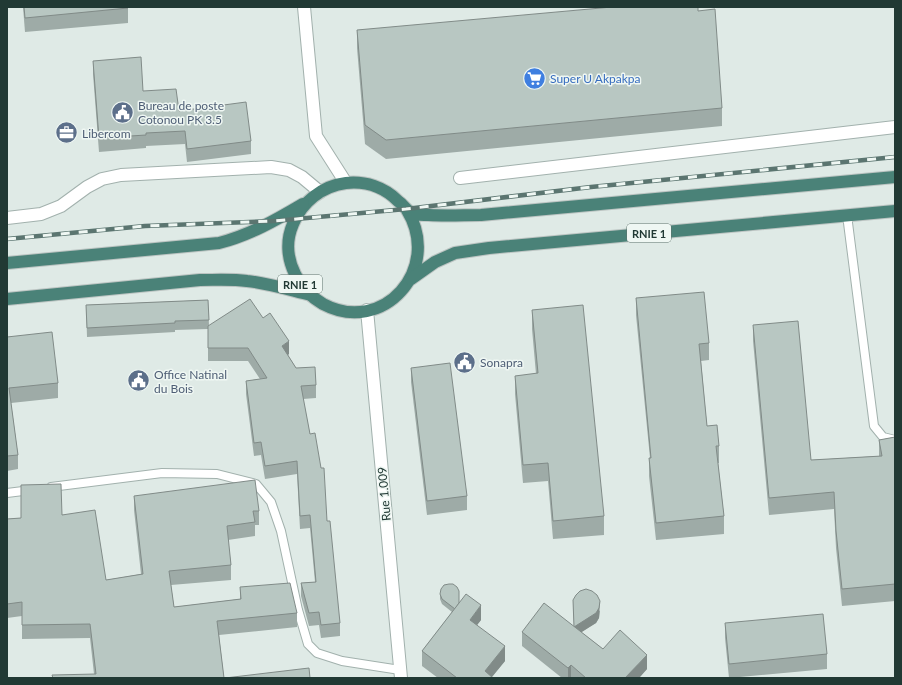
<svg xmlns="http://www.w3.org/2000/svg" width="902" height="685" font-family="Lato,sans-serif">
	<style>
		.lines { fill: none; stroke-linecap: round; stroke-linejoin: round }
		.service-casing { stroke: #a2b1ad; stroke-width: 10 }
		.minor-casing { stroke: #a2b1ad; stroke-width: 14 }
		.tertiary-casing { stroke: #a2b1ad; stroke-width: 14 }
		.trunk-casing { stroke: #bcc4c2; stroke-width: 14 }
		.service { stroke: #fff; stroke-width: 8 }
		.minor { stroke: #fff; stroke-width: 12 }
		.tertiary { stroke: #fff; stroke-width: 12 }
		.trunk { stroke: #4a8278; stroke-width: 12 }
		.rail-casing { stroke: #5b7570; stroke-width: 4.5 }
		.rail { stroke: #eff7f3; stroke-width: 3; stroke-dasharray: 9; stroke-linecap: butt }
		.wall { fill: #9eaba7 }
		.shaded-wall { fill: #818b88 }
		.building { fill: #b8c7c2; stroke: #818b88 }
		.labels { text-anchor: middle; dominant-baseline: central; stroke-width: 3; stroke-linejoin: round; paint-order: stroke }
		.shield { fill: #eff7f3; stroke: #5f726d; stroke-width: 1 }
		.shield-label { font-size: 11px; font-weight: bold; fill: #213934 }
		.shop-label { font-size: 12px; fill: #366cbe; stroke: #eff7f3; text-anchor: start }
		.service-label { font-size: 12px; fill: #4e5e75; stroke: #eff7f3; text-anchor: start }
		.street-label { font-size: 12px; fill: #213934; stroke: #eff7f3 }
	</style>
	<rect width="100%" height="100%" fill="#dfeae6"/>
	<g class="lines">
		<defs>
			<g id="service">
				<path d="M847 215 874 426 883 437 895 440"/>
				<path d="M51 487 162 473 217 474 256 484 271 502 281 531 298 610 308 644 317 653 342 661 400 670"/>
				<path d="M7 493 31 490"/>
			</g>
			<g id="minor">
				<path d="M460 178 895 127"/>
				<path d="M7 218 41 214 61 206 87 187 102 179 121 175 271 167 289 170 302 177 320 192"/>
				<path d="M367 310 401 678"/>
			</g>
			<path id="tertiary" d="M304 7 316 136 346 183"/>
			<g id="trunk">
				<path d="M407 210C443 269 383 336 323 304 311 297 301 287 295 274 287 258 286 240 293 224 302 202 322 186 346 183 365 181 384 187 398 201 404 205 407 212 414 214 419 215 425 215 429 215 447 216 464 215 481 215L895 177"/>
				<path d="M7 263 219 243C250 235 276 220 303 204"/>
				<path d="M411 279 435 262 455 253 489 248 895 211"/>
				<path d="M7 299 200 280C216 280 232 279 247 281 268 283 290 290 311 295"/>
			</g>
		</defs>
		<use href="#service" class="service-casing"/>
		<use href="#minor" class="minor-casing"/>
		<use href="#tertiary" class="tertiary-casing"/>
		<use href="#trunk" class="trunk-casing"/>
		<use href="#service" class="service"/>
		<use href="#minor" class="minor"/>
		<use href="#tertiary" class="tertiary"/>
		<use href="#trunk" class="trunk"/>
		<defs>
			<path id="rail" d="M7 239 145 226 274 221 406 209 591 187 895 157"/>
		</defs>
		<use href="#rail" class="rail-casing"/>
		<use href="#rail" class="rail"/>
	</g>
	<g class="wall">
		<path d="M23 7H128V23L25 32Z"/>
		<path d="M698 11 722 108V126L386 159 365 144 357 48V30Z"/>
		<path d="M93 61 143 91 179 111 251 141V154L187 162 185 144 146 146V148L99 152 93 74Z"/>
		<path d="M636 298 709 343V360L701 361 707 426 719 446V463H718L724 516V534L656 540 649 476V458H650L636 315Z"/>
		<path d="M208 300 209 326 263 318 289 354 288 355 296 368 316 385V398L303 399 327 521 340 623V636L321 638 319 625 309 626 301 596V583L315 582 310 528 300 529 297 474 265 479 261 455 254 456 246 394V381L260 379 248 361H208V329L175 330V332L87 337 86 305Z"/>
		<path d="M532 310 604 516V535L553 539 548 481 523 483 515 394V376L536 374 532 329Z"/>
		<path d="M753 325 811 460 879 456V440L895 437V601L842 606 836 548 834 509 769 515 753 341Z"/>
		<path d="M7 337 58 383V398L11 403 18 455V469L7 471Z"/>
		<path d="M411 368 467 496V510L427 515 411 382Z"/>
		<path d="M134 496 259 511V525H255V536L228 540 231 565V580L171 585 174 607 240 599V587L297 613V627L219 635 224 678 94 674 90 638 22 639V616L7 618V519L62 515 106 580 141 574 134 510Z"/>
		<path d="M440 594 459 603 481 620 477 625 505 661 492 677 493 678H438L422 666V651L452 612 442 604 440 599Z"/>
		<path d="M573 600 600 611 599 618 596 623 581 632 603 649 647 669 639 678H562L522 646V632L574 627Z"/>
		<path d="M725 623 827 654V669L729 678 725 638Z"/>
	</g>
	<g class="shaded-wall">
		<path d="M289 341V354L282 359V346Z"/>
		<path d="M600 601 599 618 596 623 574 637V627Z"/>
		<path d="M481 605V620L470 634V620Z"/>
		<path d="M505 646V661L491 678 485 671Z"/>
		<path d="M647 655V669L639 678H625Z"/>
		<path d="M571 665V678H568V668Z"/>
	</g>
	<g class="building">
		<path d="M24 7H128V8L25 18Z"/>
		<path d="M612 7H698V11L715 9 722 108 386 140 365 125 357 30Z"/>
		<path d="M141 57 143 91 176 89 179 111 246 102 251 141 187 149 185 131 146 133V135L99 138 93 61Z"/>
		<path d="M704 292 709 343 699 344 707 426 717 425 719 446H716L724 516 656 523 649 458H651L636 298Z"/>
		<path d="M250 299 263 318 270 313 289 341 282 346 296 368 315 367 316 385 301 386 310 434 315 433 321 468H324L327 521H330L340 623 321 625 319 612 309 613 301 583 316 582 310 515 300 516 297 461 265 466 261 442 254 443 246 381 267 378 248 348H208V326Z"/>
		<path d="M208 300 209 320 175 321V323L87 328 86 305Z"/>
		<path d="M583 305 604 516 553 521 548 463 523 465 515 376 538 373 532 310Z"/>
		<path d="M798 321 811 460 882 456 879 440 895 437V584L842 589 836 531 834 492 769 498 753 325Z"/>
		<path d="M52 332 58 383 9 388 18 455 7 456V337Z"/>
		<path d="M450 363 467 496 427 501 411 368Z"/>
		<path d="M255 480 259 511H253L255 522 227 526 231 565 169 571 174 607 241 599 240 587 290 583 297 613 217 621 224 678H53L52 675 96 674 90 624 22 625V602L7 604V519L21 518V485L61 484 62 515 95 510 106 580 143 574 134 496Z"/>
		<path d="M449 584H453L457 587 459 591V603L455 609 442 599 440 594 441 589 444 585Z"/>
		<path d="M586 589 592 591 597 595 600 601 599 608 596 613 574 627 573 600 576 595 580 591Z"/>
		<path d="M466 594 481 605 470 620 505 646 485 671 493 678H457L422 651Z"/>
		<path d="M544 603 603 649 620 630 647 655 625 678H586L571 665 568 668 522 632Z"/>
		<path d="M823 614 827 654 729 664 725 623Z"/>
		<path d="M309 668 310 678H225Z"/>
	</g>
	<defs>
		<symbol id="supermarket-disc" viewBox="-11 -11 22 22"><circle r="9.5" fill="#3f7fe0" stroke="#eff7f3"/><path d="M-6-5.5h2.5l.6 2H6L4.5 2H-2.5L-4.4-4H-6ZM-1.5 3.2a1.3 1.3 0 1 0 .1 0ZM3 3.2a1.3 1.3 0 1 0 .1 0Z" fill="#fff"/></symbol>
		<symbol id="civic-disc" viewBox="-11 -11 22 22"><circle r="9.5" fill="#5c6f8a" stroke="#eff7f3"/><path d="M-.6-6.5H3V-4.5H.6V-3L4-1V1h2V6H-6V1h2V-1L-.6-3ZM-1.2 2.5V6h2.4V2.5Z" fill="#fff"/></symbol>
		<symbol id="office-disc" viewBox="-11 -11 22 22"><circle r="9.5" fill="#5c6f8a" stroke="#eff7f3"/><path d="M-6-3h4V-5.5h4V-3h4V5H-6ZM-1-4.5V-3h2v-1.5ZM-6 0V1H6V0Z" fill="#fff"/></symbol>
	</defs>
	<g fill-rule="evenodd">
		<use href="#supermarket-disc" x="522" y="66" width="25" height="25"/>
		<use href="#civic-disc" x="110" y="100" width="25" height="25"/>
		<use href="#office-disc" x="54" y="120" width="25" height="25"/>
		<use href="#civic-disc" x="452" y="350" width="25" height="25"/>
		<use href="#civic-disc" x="126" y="368" width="25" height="25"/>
	</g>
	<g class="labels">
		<g class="shield">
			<rect x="627" y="224" width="44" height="18" rx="3"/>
			<rect x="278" y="275" width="44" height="18" rx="3"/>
		</g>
		<g class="shield-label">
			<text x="649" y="233">RNIE 1</text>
			<text x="300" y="284">RNIE 1</text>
		</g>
		<g class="shop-label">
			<text x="550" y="78">Super U Akpakpa</text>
		</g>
		<g class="service-label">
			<text x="138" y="105">Bureau de poste<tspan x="138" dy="14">Cotonou PK 3.5</tspan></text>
			<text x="82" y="133">Libercom</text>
			<text x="480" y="362">Sonapra</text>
			<text x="154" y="374">Office Natinal<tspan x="154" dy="14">du Bois</tspan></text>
		</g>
		<g class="street-label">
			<text transform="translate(384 494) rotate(-95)">Rue 1.009</text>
		</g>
	</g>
	<rect width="902" height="685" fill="none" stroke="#213934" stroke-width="16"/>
</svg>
